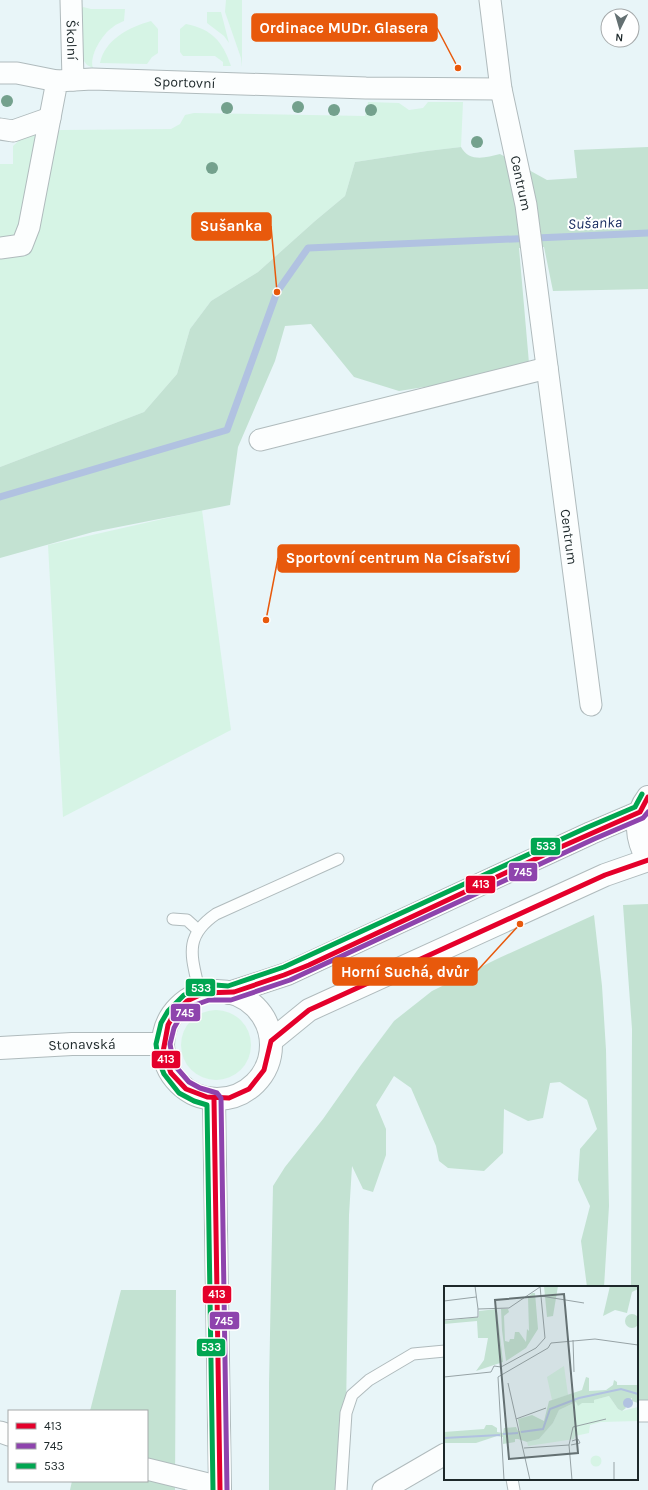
<svg xmlns="http://www.w3.org/2000/svg" width="648" height="1490" font-family="Karla,sans-serif">
	<style>
		.green { fill: #d6f4e5 }
		.forest { fill: #c3e2d2 }
		.lines { fill: none; stroke-linecap: round; stroke-linejoin: round }
		.stream { stroke: #b1c2e1; stroke-width: 7 }
		.service-casing { stroke: #b0bbbd; stroke-width: 13 }
		.minor-casing { stroke: #b0bbbd; stroke-width: 23 }
		.secondary-casing { stroke: #b0bbbd; stroke-width: 24 }
		.service { stroke: #fcfefe; stroke-width: 11 }
		.minor { stroke: #fcfefe; stroke-width: 21 }
		.secondary { stroke: #fcfefe; stroke-width: 22 }
		.bus-1-casing { stroke: #fff; stroke-width: 8 }
		.bus-2-casing { stroke: #fff; stroke-width: 8 }
		.bus-3-casing { stroke: #fff; stroke-width: 8 }
		.bus-1 { stroke: #e4002b; stroke-width: 5 }
		.bus-2 { stroke: #8e44ad; stroke-width: 5 }
		.bus-3 { stroke: #00a651; stroke-width: 5 }
		.tree { fill: #74a18d }
		.labels { text-anchor: middle; dominant-baseline: central; stroke-width: 4; stroke-linejoin: round; paint-order: stroke }
		.street-label { font-size: 14px; fill: #1d282a; stroke: #fff }
		.water-label { font-size: 15px; font-style: italic; fill: #1c2e62; stroke: #fff }
		.inset-river { fill: none; stroke: #b1c2e1; stroke-width: 2 }
		.inset-road { fill: none; stroke: #97a3a6; stroke-width: 1 }
		.view { fill: #647072; fill-opacity: 0.15; stroke: #647072; stroke-width: 2 }
		.inset-edge { fill: none; stroke: #1d282a; stroke-width: 2 }
		.leader { fill: none; stroke: #e8590c; stroke-width: 1.5 }
		.callout-dot { fill: #e8590c; stroke: #fff; stroke-width: 1.5 }
		.callout { fill: #e8590c; stroke: #e8590c; stroke-width: 1.5 }
		.callout-label { font-size: 15px; text-anchor: middle; font-weight: bold; fill: #fff }
		.line-badge { stroke: #fff; stroke-width: 1.5 }
		.badge-label { font-size: 11px; text-anchor: middle; font-weight: bold; fill: #fff }
	</style>
	<rect width="100%" height="100%" fill="#e8f5f8"/>
	<g class="green">
		<path d="M226 0H242V67L241 58 225 12Z"/>
		<path d="M83 7 91 9H125L124 21C120 23 116 24 113 27 102 34 89 56 93 68L87 65 81 57V10Z"/>
		<path d="M207 12H221L229 43 224 36 207 23Z"/>
		<path d="M151 21 158 29V53L152 57 147 64 100 63C105 39 130 27 151 21Z"/>
		<path d="M186 24C212 29 223 42 231 66H223V62L215 56H183L180 52V29Z"/>
		<path d="M368 102 399 103 409 110 423 108 428 102H463L461 147 427 151 355 162 345 196 315 221 258 272 211 301 190 329 177 374 144 412 0 467V164H13V146L23 137 61 130 171 129 180 124 185 115 194 113 365 116Z"/>
		<path d="M202 510 231 730 63 817 48 545Z"/>
		<circle cx="216" cy="1045" r="35"/>
	</g>
	<g class="forest">
		<path d="M461 147C469 162 485 158 500 154L547 180 577 178 574 150 648 147V289L553 291 544 247 519 248 529 363 450 383 399 391 354 377 311 324 285 326 275 361 238 447 230 505 93 532 0 558V467L144 412 177 374 190 329 211 301 258 272 315 221 345 196 355 162 427 151Z"/>
		<path d="M648 904V1400H637V1287H631L632 1029 623 905Z"/>
		<path d="M594 915 602 986 606 1050 609 1206 604 1287H587L581 1241 590 1206 578 1180 580 1149 597 1129 587 1100 560 1082 550 1083 543 1118 528 1121 504 1109 503 1153 484 1171 448 1168 439 1161 436 1146 411 1088 394 1076 376 1105 386 1129V1155L373 1192 363 1189 352 1166 349 1215 346 1413 341 1490H269V1384L273 1186 285 1167 323 1119 361 1065 394 1021 432 991 499 958Z"/>
		<path d="M121 1290H176L175 1490H70L72 1481H147V1411H90Z"/>
	</g>
	<g class="lines">
		<path class="stream" d="M0 497 227 430 277 292 308 248 648 233"/>
		<defs>
			<g id="service">
				<path d="M173 919 187 920 198 930"/>
				<path d="M200 995C193 959 181 938 216 914L338 859"/>
				<path d="M512 1479 514 1490"/>
				<path d="M341 1490 346 1413 352 1395 369 1380 413 1354 445 1351"/>
			</g>
			<g id="minor">
				<path id="s1" d="M71 0 73 80"/>
				<path id="s2" d="M490 0 501 89 526 205 591 705"/>
				<path d="M0 73H17L57 81"/>
				<path d="M0 129 13 131 50 118"/>
				<path id="s3" d="M0 248 22 245 29 227 57 81 92 79 366 88 501 89"/>
				<path d="M260 440 547 368"/>
				<path d="M637 1411H648"/>
				<path d="M0 1432 9 1435"/>
				<path d="M147 1469 220 1487"/>
				<path d="M383 1490 445 1454"/>
			</g>
			<g id="secondary">
				<path d="M648 797C633 816 636 840 648 860"/>
				<circle cx="217" cy="1045" r="54"/>
				<path d="M229 993 287 974 591 833 640 812"/>
				<path d="M271 1041 309 1010 605 875 648 860"/>
				<path id="s4" d="M0 1048 72 1044H163"/>
				<path d="M214 1099 220 1490"/>
			</g>
		</defs>
		<use href="#service" class="service-casing"/>
		<use href="#minor" class="minor-casing"/>
		<use href="#secondary" class="secondary-casing"/>
		<use href="#service" class="service"/>
		<use href="#minor" class="minor"/>
		<use href="#secondary" class="secondary"/>
		<defs>
			<g id="bus-1">
				<path d="M648 797 640 812 563 846 309 965 284 975 234 992 204 993 187 1001 174 1014 168 1025 163 1052 171 1073 186 1089 207 1097 229 1098 249 1089 264 1070 271 1041 309 1010 605 875 648 860"/>
				<path d="M214 1099 220 1490"/>
			</g>
			<path id="bus-2" d="M227 1490 221 1098 217 1093 200 1088 189 1082 176 1067 172 1055 170 1044 174 1028 179 1019 192 1006 209 1000H231L290 980 594 839 643 818 648 812"/>
			<path id="bus-3" d="M213 1490 207 1105 194 1101 179 1093 164 1074 158 1059 156 1044 161 1023 168 1011 184 995 205 986 215 985 228 986 284 967 588 827 635 807 642 794"/>
		</defs>
		<use href="#bus-1" class="bus-1-casing"/>
		<use href="#bus-2" class="bus-2-casing"/>
		<use href="#bus-3" class="bus-3-casing"/>
		<use href="#bus-1" class="bus-1"/>
		<use href="#bus-2" class="bus-2"/>
		<use href="#bus-3" class="bus-3"/>
	</g>
	<g class="tree">
		<circle cx="7" cy="101" r="6"/>
		<circle cx="298" cy="107" r="6"/>
		<circle cx="227" cy="108" r="6"/>
		<circle cx="334" cy="110" r="6"/>
		<circle cx="371" cy="110" r="6"/>
		<circle cx="477" cy="142" r="6"/>
		<circle cx="212" cy="168" r="6"/>
	</g>
	<g class="labels">
		<g class="street-label">
			<text stroke="none"><textPath href="#s1" startOffset="40">Školní</textPath></text>
			<text stroke="none"><textPath href="#s3" startOffset="318">Sportovní</textPath></text>
			<text stroke="none"><textPath href="#s2" startOffset="186">Centrum</textPath></text>
			<text stroke="none"><textPath href="#s2" startOffset="543">Centrum</textPath></text>
			<text stroke="none"><textPath href="#s4" startOffset="82">Stonavská</textPath></text>
		</g>
		<g class="water-label">
			<text transform="translate(595 223) rotate(-2)">Sušanka</text>
		</g>
	</g>
	<g transform="translate(444 1286)">
		<rect width="194" height="194" fill="#e8f5f8"/>
		<path d="M120 80 124 109 108 114 103 91ZM165 110 174 123 178 125 194 121V135L157 136 146 139 145 147 131 150 130 153 84 160 83 156 95 153 109 137 115 124 132 116 150 117V114ZM146.5 175a5.5 5.5 0 1 1 11 0a5.5 5.5 0 1 1-11 0Z" fill="#d6f4e5"/>
		<path d="M100 0H114L109 30 103 31ZM166 0H194V3L188 6 183 27 171 24 159 30ZM88 7H91L94 43 82 62 62 75 58 44 57 23H64L65 26 60 30 61 55 65 56 66 53H70L71 46H75L82 56 83 43 85 45 84 11ZM53 23 59 76 32 85 40 74 44 52H34L33 35 0 38V35L35 31V25ZM181 35a7 7 0 1 1 14 0a7 7 0 1 1-14 0ZM142 91 145 92V105L162 104 169 99 170 94 173 96V99H194V117L188 115V112L180 118 182 122 178 125 174 123 165 110 150 114V117H138L134 120 132 116 115 124 109 137 95 153 83 156 74 153H71V156L59 158V151L53 150 32 157H0V146L40 143 42 139H48L53 142V146L59 147 60 142 72 141 74 145H76L74 133 88 129 100 135 105 115 138 104Z" fill="#c3e2d2"/>
		<path d="M179 117a5 5 0 1 1 10 0a5 5 0 1 1-10 0Z" fill="#b1c2e1"/>
		<path class="inset-river" d="M77 146 99 143 106 123 135 112 177 103 194 108M59 148 74 147M0 152 56 149"/>
		<path class="inset-road" d="M31 0 34 23 65 22 96 1M96 0 101 52M97 10 140 17M0 15 32 11M0 34 34 31V23M129 54 130 86M107 57 151 53 194 59M57 81 92 62 101 52M47 86 50 80 57 81M0 91 47 86M54 91 60 194M54 91 104 62 107 57M64 97 86 194M72 133 102 122M125 159 129 141 162 133M125 159 128 194M127 159 136 157 134 153 128 155M80 162 125 159M170 176V194"/>
		<path class="view" d="M120 8 134 167 65 173 51 14Z"/>
		<rect width="194" height="194" class="inset-edge"/>
	</g>
	<path class="leader" d="M458 68L437 28M277 292L271 226M266 620L278 558M520 924L477 971"/>
	<g class="callout-dot">
		<circle cx="458" cy="68" r="4"/>
		<circle cx="277" cy="292" r="4"/>
		<circle cx="266" cy="620" r="4"/>
		<circle cx="520" cy="924" r="4"/>
	</g>
	<g class="callout">
		<rect x="252" y="14" width="185" height="27" rx="4"/>
		<rect x="192" y="213" width="79" height="27" rx="4"/>
		<rect x="278" y="545" width="241" height="27" rx="4"/>
		<rect x="333" y="958" width="144" height="27" rx="4"/>
	</g>
	<g class="callout-label">
		<text x="344" y="33">Ordinace MUDr. Glasera</text>
		<text x="231" y="231">Sušanka</text>
		<text x="398" y="563">Sportovní centrum Na Císařství</text>
		<text x="405" y="977">Horní Suchá, dvůr</text>
	</g>
	<g class="line-badge">
		<rect x="530" y="837" width="31" height="19" rx="4" fill="#00a651"/>
		<rect x="508" y="862" width="30" height="20" rx="4" fill="#8e44ad"/>
		<rect x="465" y="875" width="31" height="19" rx="4" fill="#e4002b"/>
		<rect x="185" y="978" width="31" height="19" rx="4" fill="#00a651"/>
		<rect x="170" y="1003" width="31" height="19" rx="4" fill="#8e44ad"/>
		<rect x="151" y="1050" width="30" height="19" rx="4" fill="#e4002b"/>
		<rect x="202" y="1285" width="30" height="19" rx="4" fill="#e4002b"/>
		<rect x="209" y="1311" width="31" height="19" rx="4" fill="#8e44ad"/>
		<rect x="196" y="1338" width="30" height="19" rx="4" fill="#00a651"/>
	</g>
	<g class="badge-label">
		<text x="546" y="850">533</text>
		<text x="523" y="876">745</text>
		<text x="481" y="888">413</text>
		<text x="201" y="992">533</text>
		<text x="185" y="1017">745</text>
		<text x="166" y="1063">413</text>
		<text x="217" y="1298">413</text>
		<text x="224" y="1325">745</text>
		<text x="211" y="1351">533</text>
	</g>
	<rect x="8" y="1410" width="140" height="72" fill="#ffffff" stroke="#a5a9aa"/>
	<rect x="16" y="1423" width="20" height="6" fill="#e4002b" stroke="#a5a9aa"/>
	<text x="44" y="1430" font-size="12" fill="#1d282a">413</text>
	<rect x="16" y="1443" width="20" height="6" fill="#8e44ad" stroke="#a5a9aa"/>
	<text x="44" y="1450" font-size="12" fill="#1d282a">745</text>
	<rect x="16" y="1463" width="20" height="6" fill="#00a651" stroke="#a5a9aa"/>
	<text x="44" y="1470" font-size="12" fill="#1d282a">533</text>
	<g transform="translate(620 28) rotate(185)"><circle r="19" fill="#ffffff" stroke="#a5a9aa"/>
	<path d="M0-3L7 15L0 10L-7 15Z" fill="#647072"/>
	<text y="-6" font-size="11" font-weight="bold" text-anchor="middle" fill="#1d282a">N</text>
	</g>
</svg>
